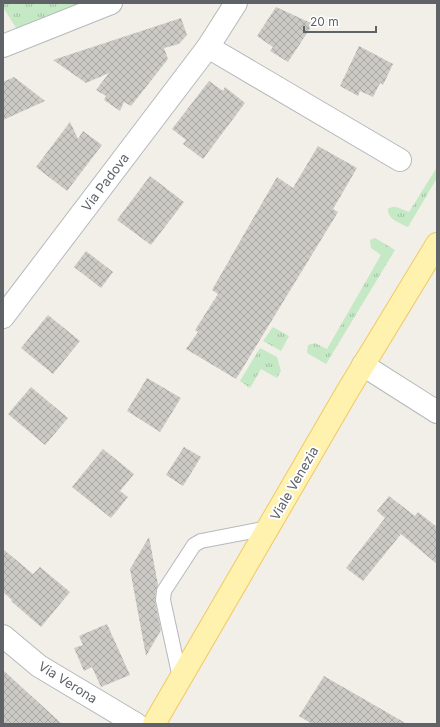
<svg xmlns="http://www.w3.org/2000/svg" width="440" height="727" font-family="Inter,sans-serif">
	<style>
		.grass { fill: url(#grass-tufts) }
		.building { fill: url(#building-cross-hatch) }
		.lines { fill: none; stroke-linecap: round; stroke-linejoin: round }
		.lane-casing { stroke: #b5b8bc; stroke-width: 16 }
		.street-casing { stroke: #b5b8bc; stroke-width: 24 }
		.primary-casing { stroke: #f2c960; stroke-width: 24 }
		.lane { stroke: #fff; stroke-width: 14 }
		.street { stroke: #fff; stroke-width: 22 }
		.primary { stroke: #fff2af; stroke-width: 22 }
		.labels { text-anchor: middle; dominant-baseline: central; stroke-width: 4; stroke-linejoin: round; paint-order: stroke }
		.street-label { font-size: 13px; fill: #5f6368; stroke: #fff }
	</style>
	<defs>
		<pattern id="grass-tufts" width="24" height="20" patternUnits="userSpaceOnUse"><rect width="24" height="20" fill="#c5e8c5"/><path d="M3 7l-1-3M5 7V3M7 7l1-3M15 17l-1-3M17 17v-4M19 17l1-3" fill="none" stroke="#a3c0a4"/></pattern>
		<pattern id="building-cross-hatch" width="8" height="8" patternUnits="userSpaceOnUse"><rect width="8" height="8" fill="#cccac5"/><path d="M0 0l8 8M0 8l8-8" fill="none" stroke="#a9a8a4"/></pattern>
	</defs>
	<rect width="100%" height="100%" fill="#f1efe8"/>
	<g class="grass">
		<path d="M3 3H82L18 31 3 7Z"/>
		<path d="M437 167V178L408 227C400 223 387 219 388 209 395 204 402 210 409 212Z"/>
		<path d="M375 238 395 250 326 364 307 353 308 345 315 343 327 349 381 255 371 248 370 240Z"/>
		<path d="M273 327 289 336 281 351 263 341Z"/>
		<path d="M260 348 277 357 281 371 277 378 261 369 250 388 240 381Z"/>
	</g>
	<g class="building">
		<path d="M276 7 313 24 288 62 270 51 273 47 257 36Z"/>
		<path d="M181 18 187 35 179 44 164 48 168 59 131 106 124 102 120 111 104 100 106 96 96 90 109 73 86 83 53 60Z"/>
		<path d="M359 46 393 64 383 85 380 83 373 97 360 91 358 96 340 86Z"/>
		<path d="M14 77 45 101 3 120V82Z"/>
		<path d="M209 81 223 91 225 87 245 103 203 159 183 144 186 140 172 129Z"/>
		<path d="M70 122 78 139 83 131 102 145 67 191 36 167Z"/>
		<path d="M318 146 357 168 333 209 338 212 236 379 186 349 198 332 195 330 218 294 212 290 277 177 293 188Z"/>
		<path d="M150 176 184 202 151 245 117 220Z"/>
		<path d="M86 251 113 272 101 288 74 267Z"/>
		<path d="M48 315 80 341 53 374 21 348Z"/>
		<path d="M147 378 181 398 160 432 127 411Z"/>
		<path d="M31 387 68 418 45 445 8 414Z"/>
		<path d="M184 447 201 457 183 486 166 475Z"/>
		<path d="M103 449 134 474 120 491 128 497 111 518 72 487Z"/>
		<path d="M389 496 415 516 418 512 437 527V564L401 534 363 581 346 568 385 518 377 511Z"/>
		<path d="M149 537 158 585 156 590 155 602 161 630 146 656 130 569Z"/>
		<path d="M3 549 33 574 40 567 70 592 41 627 11 601 12 600 3 592Z"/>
		<path d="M107 624 130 675 101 687 92 667 84 671 74 648 83 645 79 636Z"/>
		<path d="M3 670 62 724H3Z"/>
		<path d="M324 676 407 724H312L299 716Z"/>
	</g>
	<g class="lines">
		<defs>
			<path id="lane" d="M180 678 163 600 164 591 194 545 201 541 268 528"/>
			<g id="street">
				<path d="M3 46 111 3"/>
				<path d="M208 47 400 160"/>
				<path d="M3 317 208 47 236 3"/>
				<path d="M363 365 437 412"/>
				<path d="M3 636 39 666 136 724"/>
			</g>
			<path id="primary" d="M154 724 347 392 437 244"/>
		</defs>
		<use href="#lane" class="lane-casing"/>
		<use href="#street" class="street-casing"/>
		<use href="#primary" class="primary-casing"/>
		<use href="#lane" class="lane"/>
		<use href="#street" class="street"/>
		<use href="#primary" class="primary"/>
	</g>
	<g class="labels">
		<g class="street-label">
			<text transform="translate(105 182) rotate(-53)">Via Padova</text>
			<text transform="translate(294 483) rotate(-60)">Viale Venezia</text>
			<text transform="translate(68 682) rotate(32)">Via Verona</text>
		</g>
	</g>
	<rect width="440" height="727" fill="none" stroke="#5f6368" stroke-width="8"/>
	<path d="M304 26v6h72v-6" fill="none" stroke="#5f6368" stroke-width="2"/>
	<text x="310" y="26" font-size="12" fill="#5f6368" stroke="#ffffff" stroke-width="3" paint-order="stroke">20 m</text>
</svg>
